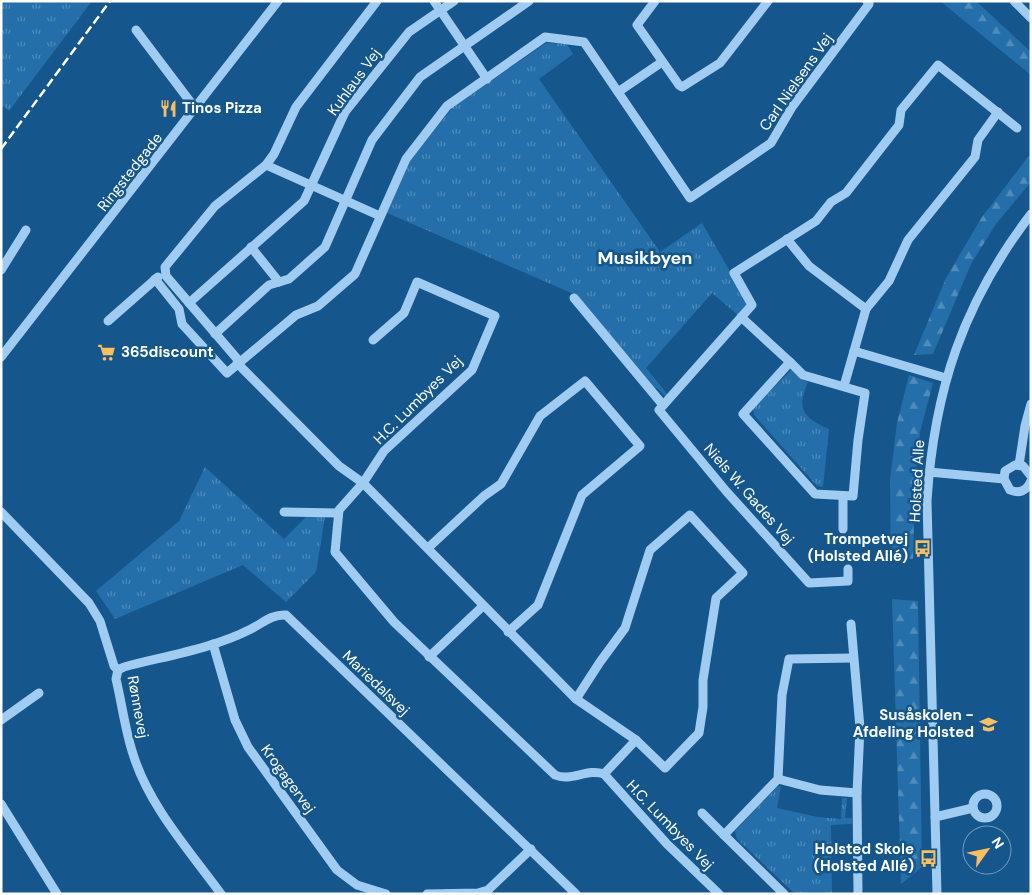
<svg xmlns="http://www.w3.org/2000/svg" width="1032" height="895" font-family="'DM Sans',sans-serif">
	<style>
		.grass { fill: url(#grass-tufts) }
		.forest { fill: url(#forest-firs) }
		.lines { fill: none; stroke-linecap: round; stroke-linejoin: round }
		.minor { stroke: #9fccf0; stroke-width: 9 }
		.rail { stroke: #fff; stroke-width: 2.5; stroke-dasharray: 9 4; stroke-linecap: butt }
		.labels { text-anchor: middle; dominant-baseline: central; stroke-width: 5; stroke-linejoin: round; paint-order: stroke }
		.street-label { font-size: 15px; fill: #fff; stroke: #15568c }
		.poi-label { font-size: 15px; font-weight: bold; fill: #fff; stroke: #15568c; text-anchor: end }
		.quarter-label { font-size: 18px; font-weight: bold; fill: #fff; stroke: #15568c }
	</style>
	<defs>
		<pattern id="grass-tufts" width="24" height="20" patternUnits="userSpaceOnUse" patternTransform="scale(1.25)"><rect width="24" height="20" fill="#246fa9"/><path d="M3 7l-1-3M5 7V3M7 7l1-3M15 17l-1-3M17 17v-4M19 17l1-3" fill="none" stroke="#508cba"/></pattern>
		<pattern id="forest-firs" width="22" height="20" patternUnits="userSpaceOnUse" patternTransform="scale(1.25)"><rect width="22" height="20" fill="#246fa9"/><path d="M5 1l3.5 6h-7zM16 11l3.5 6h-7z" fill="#508cba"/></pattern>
	</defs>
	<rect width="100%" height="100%" fill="#15568c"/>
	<g class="grass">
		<path d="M1 1H92L9 111 1 104Z"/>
		<path d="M546 43 567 44 573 54 539 79 660 252 702 223 749 304 739 316 712 293 646 368 668 395 666 397 657 388 656 389 576 295 387 213 408 163 453 107Z"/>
		<path d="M791 370 802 380 808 382C796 409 803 418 829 429L823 487 817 486 754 415 753 408Z"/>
		<path d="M205 467 284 539 307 516 325 517 316 572 286 602 243 565 115 619 96 591 179 521Z"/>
		<path d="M781 786 777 808 818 817 841 819 842 798H847L845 818H852V824L831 825 832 894H795L737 839 735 831 777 787Z"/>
	</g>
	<g class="forest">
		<path d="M940 1H976L1031 52V75Z"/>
		<path d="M1031 153V182L996 224 971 264 933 354 914 355 946 278 982 217Z"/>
		<path d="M909 375 933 383 920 432 915 483 913 559 891 561 890 480 897 423Z"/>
		<path d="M892 599 918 601 922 867 901 884Z"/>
	</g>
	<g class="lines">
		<g class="minor">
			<path d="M434 1 487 79"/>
			<path d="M655 1 637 25 679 85 682 87 720 63 768 1"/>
			<path d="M1014 1 1031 18"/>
			<path d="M136 30 195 108"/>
			<path d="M618 92 662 62"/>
			<path d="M266 165 380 216"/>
			<path d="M787 239 809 266 866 309"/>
			<path d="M251 247 279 282"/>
			<path d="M1 270 26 230"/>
			<path d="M155 279 179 309 182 324 227 373 296 315 318 306 355 274 406 159 447 106 545 37 584 42 690 198 771 143 792 107 869 4 867 1"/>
			<path d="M574 298 663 405"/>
			<path d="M189 303 304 201 345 112 409 32 454 1"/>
			<path d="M741 317 790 362"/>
			<path d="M108 321 158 277"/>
			<path d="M215 334 269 285 289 279 325 247 372 140 420 77 529 1"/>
			<path d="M373 340 404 313 417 282 495 316 472 370 384 451 363 483 339 510 335 552 394 622 555 775C571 782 587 768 604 774L667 844 719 894"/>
			<path d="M854 351 866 309 889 281 908 240 975 157 978 140 998 112"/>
			<path d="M1 357 278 1"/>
			<path d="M239 361 166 276 165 267 215 206 266 165 274 154 296 107 377 1"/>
			<path d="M790 362 803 375 865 393 858 440 853 496 815 494 743 414Z"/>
			<path d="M237 363 339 466 363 483 576 699 636 740"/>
			<path d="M844 386 854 351 946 378"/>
			<path d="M1019 465 1025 426 1031 404"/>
			<path d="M929 472 1004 479"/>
			<path d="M1031 476 1023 466 1015 465 1005 471 1004 479 1010 490C1019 494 1027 491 1031 481"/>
			<path d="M843 496V529"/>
			<path d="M1 512 89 603 100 621 114 666 118 670 116 679C122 704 125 730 133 754 149 806 189 850 221 894"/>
			<path d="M284 512 338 513"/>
			<path d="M428 548 484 496 501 484 540 416 585 381 640 446 582 495 538 605 508 632"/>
			<path d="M848 569V581L809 583 726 491 659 410 752 305 734 273 816 221 831 202 846 193 899 125 901 110 938 65 1017 128"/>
			<path d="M851 624 860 728 857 793"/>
			<path d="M213 644 235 720 248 747 337 870 357 885 386 894"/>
			<path d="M429 657 483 606"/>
			<path d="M118 670 124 667C165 656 212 649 251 629 263 623 272 614 286 615L576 894"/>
			<path d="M576 699 600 662 625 628 650 550 690 515 743 573 716 598 703 680V707L699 733 665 768 636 740 604 774"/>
			<path d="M1 720 39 693"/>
			<path d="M778 779 820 790 857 793 858 894"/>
			<circle cx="985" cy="806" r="12"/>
			<path d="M1 804 57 894"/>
			<path d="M702 813 724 835"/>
			<path d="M935 817 973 808"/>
			<path d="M427 894 478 893 488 890 531 849"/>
			<path d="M784 894 724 835 778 779 782 695 789 659 853 658"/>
			<path d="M937 894 927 501C934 390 963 303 1031 214"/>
		</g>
		<path class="rail" d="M1 149 110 1"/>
	</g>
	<defs>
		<symbol id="restaurant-bare" viewBox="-9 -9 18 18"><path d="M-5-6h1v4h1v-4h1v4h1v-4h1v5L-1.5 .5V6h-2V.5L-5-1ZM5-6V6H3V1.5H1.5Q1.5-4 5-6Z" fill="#ffbe5d" stroke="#15568c" stroke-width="2.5" paint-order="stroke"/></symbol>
		<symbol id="supermarket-bare" viewBox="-9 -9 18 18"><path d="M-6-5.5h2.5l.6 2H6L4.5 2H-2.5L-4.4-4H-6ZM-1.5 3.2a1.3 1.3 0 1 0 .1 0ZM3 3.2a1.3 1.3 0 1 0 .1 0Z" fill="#ffbe5d" stroke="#15568c" stroke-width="2.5" paint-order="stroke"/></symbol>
		<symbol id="bus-bare" viewBox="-9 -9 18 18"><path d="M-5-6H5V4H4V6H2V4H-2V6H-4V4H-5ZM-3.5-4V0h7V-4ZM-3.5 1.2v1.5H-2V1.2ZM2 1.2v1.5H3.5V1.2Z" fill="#ffbe5d" stroke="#15568c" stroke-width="2.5" paint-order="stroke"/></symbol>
		<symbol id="school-bare" viewBox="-9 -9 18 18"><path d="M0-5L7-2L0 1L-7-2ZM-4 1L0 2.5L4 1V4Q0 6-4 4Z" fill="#ffbe5d" stroke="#15568c" stroke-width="2.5" paint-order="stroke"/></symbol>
	</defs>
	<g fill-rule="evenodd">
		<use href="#restaurant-bare" x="156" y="96" width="25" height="25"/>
		<use href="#supermarket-bare" x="94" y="340" width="25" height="25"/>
		<use href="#bus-bare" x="910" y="536" width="25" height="25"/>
		<use href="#school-bare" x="976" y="712" width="25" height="25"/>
		<use href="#bus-bare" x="916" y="846" width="25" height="25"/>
	</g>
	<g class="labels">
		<g class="street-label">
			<text transform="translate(354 82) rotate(-54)">Kuhlaus Vej</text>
			<text transform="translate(796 82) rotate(-55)">Carl Nielsens Vej</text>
			<text transform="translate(130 172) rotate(-52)">Ringstedgade</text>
			<text transform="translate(418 400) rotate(-45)">H.C. Lumbyes Vej</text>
			<text transform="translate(917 481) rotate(-87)">Holsted Alle</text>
			<text transform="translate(749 494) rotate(49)">Niels W. Gades Vej</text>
			<text transform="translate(376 683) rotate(44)">Mariedalsvej</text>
			<text transform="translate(138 707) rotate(80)">Rønnevej</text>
			<text transform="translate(288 779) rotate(54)">Krogagervej</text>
			<text transform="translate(670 825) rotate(46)">H.C. Lumbyes Vej</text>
		</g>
		<g class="poi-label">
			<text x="182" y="108" text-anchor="start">Tinos Pizza</text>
			<text x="121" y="352" text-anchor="start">365discount</text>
			<text x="908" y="539">Trompetvej<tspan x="908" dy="17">(Holsted Allé)</tspan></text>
			<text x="974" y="715">Susåskolen -<tspan x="974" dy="17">Afdeling Holsted</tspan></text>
			<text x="914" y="849">Holsted Skole<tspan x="914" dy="17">(Holsted Allé)</tspan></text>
		</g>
		<g class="quarter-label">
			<text x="645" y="258">Musikbyen</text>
		</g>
	</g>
	<rect width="1032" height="895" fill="none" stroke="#ffffff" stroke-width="5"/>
	<g transform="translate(987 850) rotate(57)"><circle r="24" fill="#15568c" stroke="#739aba"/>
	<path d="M0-4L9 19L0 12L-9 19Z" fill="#ffbe5d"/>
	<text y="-8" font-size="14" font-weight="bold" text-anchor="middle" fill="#ffffff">N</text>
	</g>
</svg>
